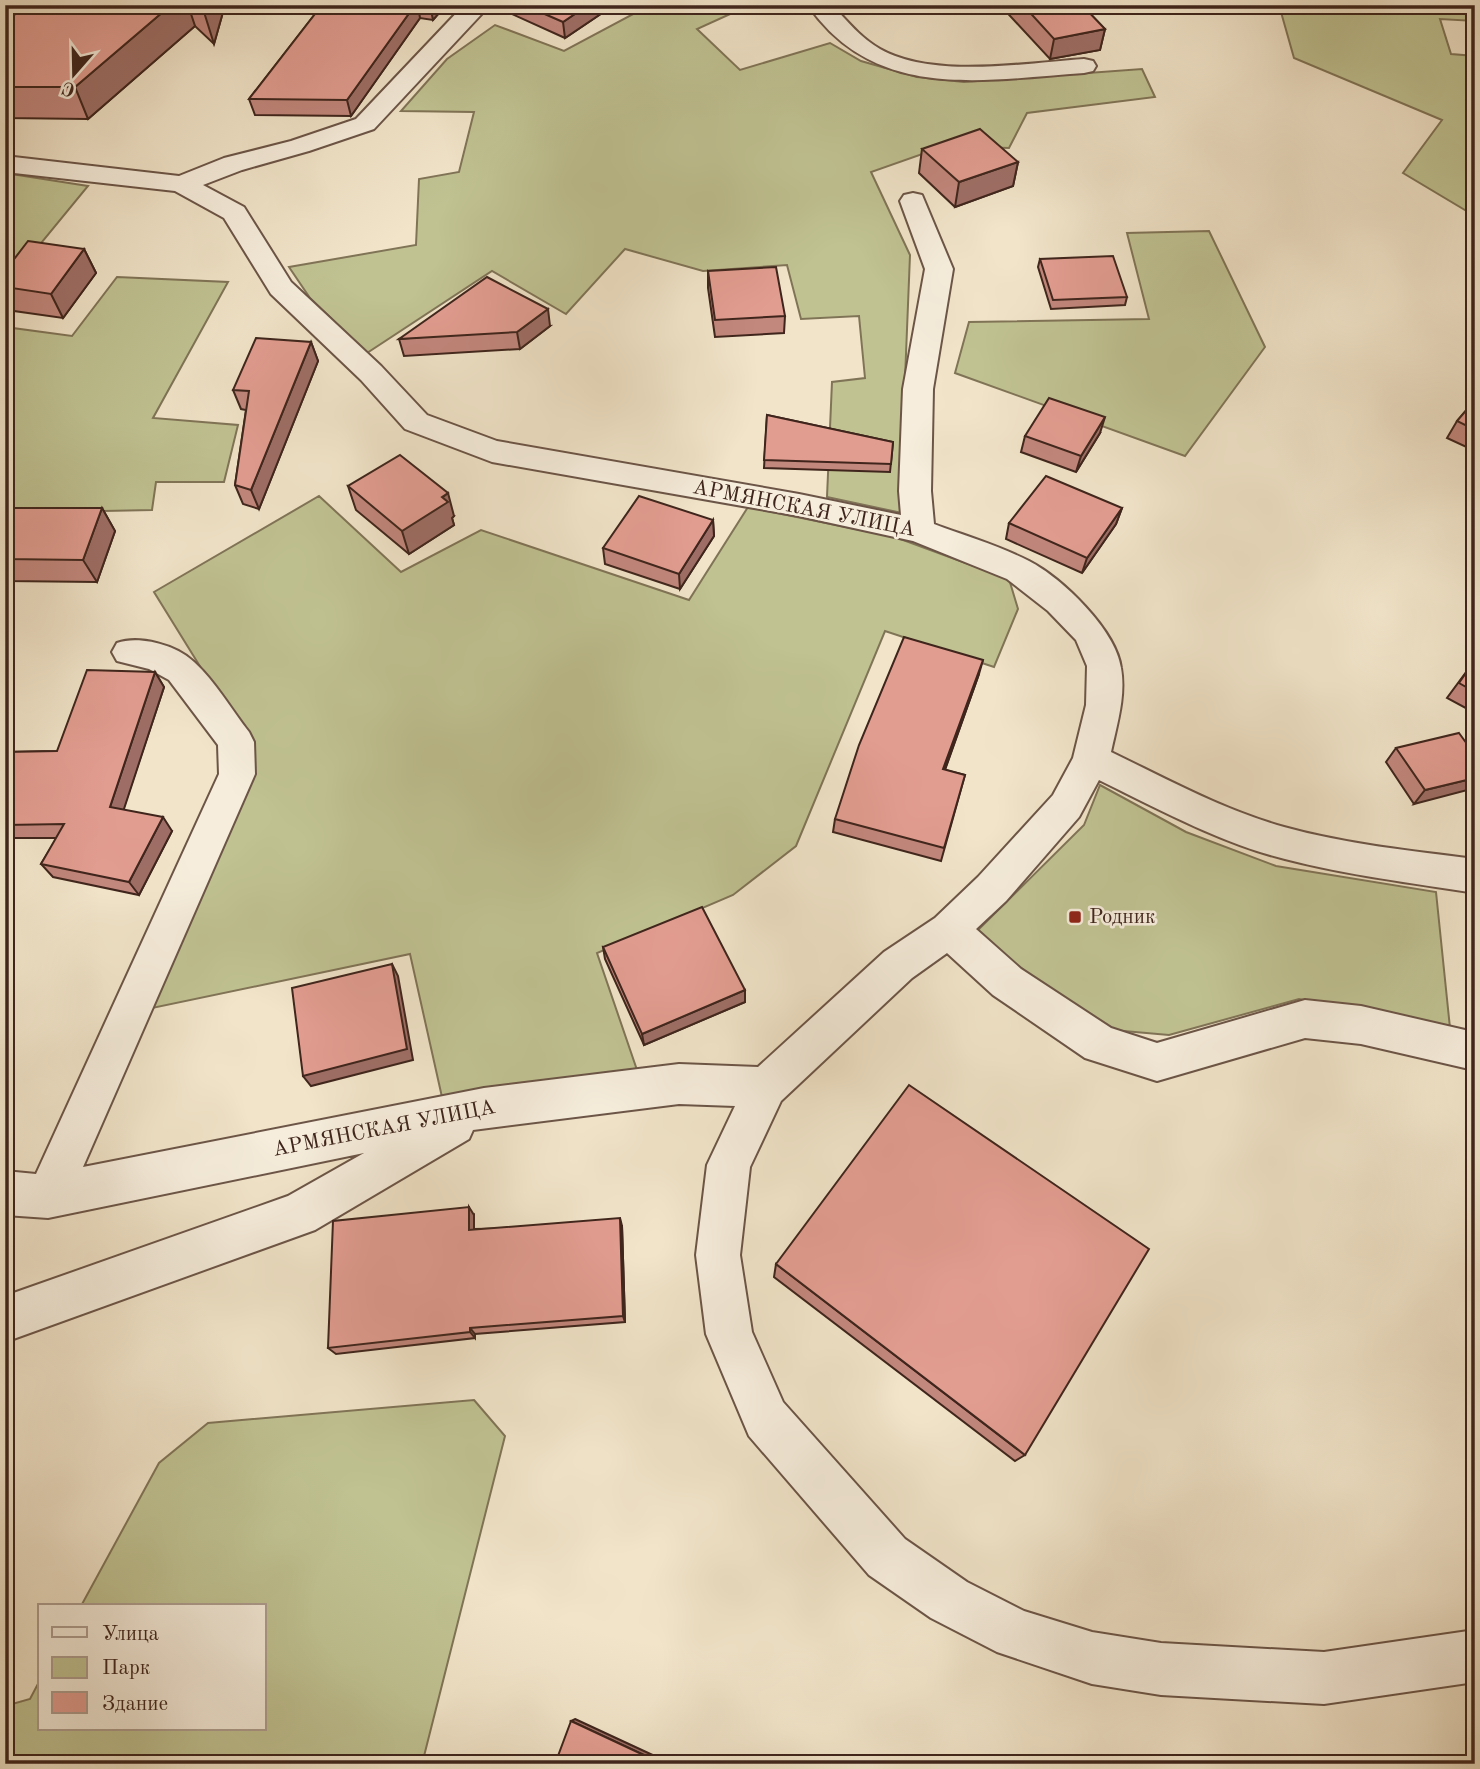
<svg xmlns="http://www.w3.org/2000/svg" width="1480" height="1769" font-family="'Old Standard TT',serif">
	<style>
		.green { fill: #c0c292; stroke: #807457; stroke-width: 2 }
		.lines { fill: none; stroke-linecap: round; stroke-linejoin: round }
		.minor-casing { stroke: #6c5547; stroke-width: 4 }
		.minor { fill: #f6eddc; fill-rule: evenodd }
		.wall { fill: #c2877d; stroke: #3f251c; stroke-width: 2 }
		.shaded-wall { fill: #9e6e66; stroke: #3f251c; stroke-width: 2 }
		.building { fill: #e29d91; stroke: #3f251c; stroke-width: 2 }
		.poi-dot { fill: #8f2418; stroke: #f6eddc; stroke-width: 2.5 }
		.labels { text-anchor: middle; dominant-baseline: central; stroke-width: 5; stroke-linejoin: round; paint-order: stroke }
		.street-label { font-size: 21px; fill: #3f251c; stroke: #f6eddc }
		.poi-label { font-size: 21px; fill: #3f251c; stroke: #f6eddc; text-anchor: start }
	</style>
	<rect width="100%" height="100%" fill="#f1e4c9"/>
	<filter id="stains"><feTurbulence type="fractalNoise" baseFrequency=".00286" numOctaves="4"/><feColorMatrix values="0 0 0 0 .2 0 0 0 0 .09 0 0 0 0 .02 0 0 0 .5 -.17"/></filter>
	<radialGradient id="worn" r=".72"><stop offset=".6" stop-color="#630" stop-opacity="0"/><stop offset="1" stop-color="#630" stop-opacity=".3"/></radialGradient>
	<g class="green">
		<path d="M650 5H750L697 29 740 70 830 43 861 61 917 77 964 82 1142 69 1155 97 1027 113 1009 148 945 146 871 172 910 255 901 478 902 513 827 497 832 382 865 378 859 316 801 319 787 265 703 271 625 249 566 314 492 271 367 353 310 298 289 267 416 245 419 179 459 172 474 112 401 111 447 59 495 25 564 51Z"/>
		<path d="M1279 5H1475V21L1440 19 1451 54 1475 56V216L1403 173 1442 120 1294 58Z"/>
		<path d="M5 173 88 186 5 287Z"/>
		<path d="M1209 231 1265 347 1185 456 955 373 969 322 1149 319 1127 233Z"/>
		<path d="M117 277 228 282 153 418 238 425 224 482H156L152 510 5 513V327L72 336Z"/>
		<path d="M319 496 401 572 481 530 689 600 748 507 895 537 1009 579 1018 609 994 667 885 631 796 846 733 895 597 953 637 1070 444 1106 410 954 138 1011 245 739 154 592Z"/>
		<path d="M1100 785 1186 832 1276 866 1436 892 1450 1028 1299 999 1169 1035 1101 1029 975 933 1084 825Z"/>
		<path d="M474 1400 505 1436 422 1764H5V1706L30 1699 40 1680V1729H264V1606H81L159 1463 208 1423Z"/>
	</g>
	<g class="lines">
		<defs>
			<g id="minor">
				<path d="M5 5H20L13 15 5 17Z"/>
				<path d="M464 5H490L374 129 309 151 242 170 203 185 244 207 291 282 381 366 427 415 497 441 799 494 901 515 899 491 903 389 925 269 900 201 904 195 913 193 922 195 953 269 933 389 931 491 934 524C966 536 1000 546 1029 561 1062 578 1116 630 1121 668 1126 696 1117 724 1111 752 1167 779 1223 810 1284 827 1345 844 1412 851 1475 859V893C1411 883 1347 875 1285 859 1223 844 1156 808 1099 780L1079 817 1006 901 976 929 1021 969 1111 1028 1157 1043 1305 1000 1361 1006 1465 1030 1475 1034V1064L1465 1068 1361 1044 1305 1038 1157 1081 1085 1058 993 995 947 953 912 978 781 1101 750 1167 740 1255 752 1332 783 1402 905 1539 967 1582 1024 1611 1092 1632 1161 1643 1324 1652 1475 1630V1682L1324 1704 1161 1695 1092 1684 997 1652 931 1618 869 1575 749 1436 706 1334 696 1255 707 1165 735 1106 679 1104 473 1130 469 1139 315 1230 5 1342V1296L288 1196 364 1153 48 1218 5 1215V1171L36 1174 219 774 218 745 169 680 149 669 117 661 112 652 117 643C139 635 177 645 194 662 215 681 231 709 249 732L254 742 255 774 83 1167 484 1088 679 1064 758 1067 884 952 935 918 978 877 1053 795 1073 758 1086 705 1087 666 1076 640 1048 611 1007 579 913 541 799 516 492 462 405 429 361 380 271 294 224 218 175 191 5 172V156L179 176 224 158 291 141 356 119Z"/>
				<path d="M808 5H832C847 21 861 38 880 49 933 79 1025 63 1084 59L1093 61 1096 66 1093 71 1084 73C982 80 875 102 808 5Z"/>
			</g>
		</defs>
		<use href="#minor" class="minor-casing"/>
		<use href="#minor" class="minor"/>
	</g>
	<g class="wall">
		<path d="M19 5H225L214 44 195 26 88 119 5 118V35Z"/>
		<path d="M322 5H446L433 20 420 18 351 116 255 115 249 99Z"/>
		<path d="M492 5H614L565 38Z"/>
		<path d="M1000 5H1082L1105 29 1100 50 1050 59Z"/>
		<path d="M922 149 1018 162 1013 186 955 207 919 173Z"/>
		<path d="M84 249 96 273 63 318 7 310 5 307V271Z"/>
		<path d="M1040 259 1127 297 1125 305 1051 309 1038 267Z"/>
		<path d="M708 271 785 316 784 333 715 337 708 288Z"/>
		<path d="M550 326 520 349 404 356 399 339Z"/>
		<path d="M311 342 318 361 259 509 243 504 235 485 246 410 241 409 233 390Z"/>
		<path d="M1475 400V451L1447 438 1457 421Z"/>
		<path d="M767 415 893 442 890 472 764 468Z"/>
		<path d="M1100 433 1076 472 1021 452 1025 436Z"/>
		<path d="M348 486 454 516 452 518 454 525 409 554 356 510Z"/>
		<path d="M5 508H102L115 531 97 582 5 581Z"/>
		<path d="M1122 508 1116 524 1082 573 1006 539 1009 523Z"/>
		<path d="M713 520 714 536 680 589 605 564 603 548Z"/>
		<path d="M1475 660V713L1447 698Z"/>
		<path d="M155 672 164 687 123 810 172 831 139 895 53 877 41 864 57 838H5V752L57 751Z"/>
		<path d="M979 674 945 770 965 775 941 861 833 832 835 819Z"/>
		<path d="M1396 748 1475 755 1414 804 1386 762Z"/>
		<path d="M603 947 745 990V1002L644 1045 605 959Z"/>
		<path d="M474 1215V1229L622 1226 625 1322 475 1334V1338L336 1354 328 1348Z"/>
		<path d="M776 1264 1025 1455 1015 1461 774 1277Z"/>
	</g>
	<g class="shaded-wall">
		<path d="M171 5H188L195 26 88 119 75 87Z"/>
		<path d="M206 5H225L214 44 204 12Z"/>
		<path d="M415 5H418L420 18 351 116 347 100Z"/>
		<path d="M430 5H446L433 20Z"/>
		<path d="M588 5H614L565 38 563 22Z"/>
		<path d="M1105 29 1100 50 1050 59 1054 39Z"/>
		<path d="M1018 162 1013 186 955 207 959 182Z"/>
		<path d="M84 249 96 273 63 318 51 294Z"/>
		<path d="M548 309 550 326 520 349 517 332Z"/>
		<path d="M311 342 318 361 259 509 251 490Z"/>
		<path d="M1105 417 1100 433 1076 472 1081 456Z"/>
		<path d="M448 493 454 516 452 518 454 525 409 554 402 531Z"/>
		<path d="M102 508 115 531 97 582 83 560Z"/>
		<path d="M1122 508 1116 524 1082 573 1087 558Z"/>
		<path d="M713 520 714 536 680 589 679 574Z"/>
		<path d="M983 660 979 674 940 783 943 769Z"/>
		<path d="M155 672 164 687 120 821 110 807Z"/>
		<path d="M1475 778V788L1414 804 1425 790Z"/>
		<path d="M163 817 172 831 139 895 129 882Z"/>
		<path d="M392 964 398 976 413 1060 311 1086 303 1076Z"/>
		<path d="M745 990V1002L644 1045 642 1034Z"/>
		<path d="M469 1207 474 1215V1237L469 1230Z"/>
		<path d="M620 1218 622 1226 625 1322 623 1316Z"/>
		<path d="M470 1328 475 1334V1338L470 1332Z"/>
		<path d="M575 1719 672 1764H663L571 1721Z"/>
	</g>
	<g class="building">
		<path d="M19 5H171L75 87H5V35Z"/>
		<path d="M196 5H206L204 12Z"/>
		<path d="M322 5H415L347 100 249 99Z"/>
		<path d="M524 5H588L563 22Z"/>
		<path d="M1023 5H1082L1105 29 1054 39Z"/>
		<path d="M980 129 1018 162 959 182 922 149Z"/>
		<path d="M28 241 84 249 51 294 5 287V271Z"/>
		<path d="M1113 256 1127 297 1053 300 1040 259Z"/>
		<path d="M776 267 785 316 715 320 708 271Z"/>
		<path d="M487 277 548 309 517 332 399 339Z"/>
		<path d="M256 338 311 342 251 490 235 485 249 391 233 390Z"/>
		<path d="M1049 398 1105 417 1081 456 1025 436Z"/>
		<path d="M1475 400V430L1457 421Z"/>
		<path d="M767 415 893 442 891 464 764 460Z"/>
		<path d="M400 455 448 493 442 497 448 502 402 531 348 486Z"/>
		<path d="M1046 476 1122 508 1087 558 1009 523Z"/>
		<path d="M639 496 713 520 679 574 603 548Z"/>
		<path d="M5 508H102L83 560 5 559Z"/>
		<path d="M904 637 983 660 943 769 965 775 944 848 835 819 859 745Z"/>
		<path d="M1475 660V692L1459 683Z"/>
		<path d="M87 670 155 672 110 807 163 817 129 882 41 864 64 824 5 825V752L57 751Z"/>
		<path d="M1459 733 1475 755V778L1425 790 1396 748Z"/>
		<path d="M702 907 745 990 642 1034 603 947Z"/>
		<path d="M392 964 407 1049 303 1076 292 988Z"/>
		<path d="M909 1085 1149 1249 1025 1455 776 1264Z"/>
		<path d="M469 1207V1230L620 1218 623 1316 470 1328V1332L328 1348 333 1221Z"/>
		<path d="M571 1721 663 1764H555Z"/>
	</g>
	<rect class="poi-dot" x="1068" y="910" width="14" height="14" rx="3.5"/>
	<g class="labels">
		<g class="street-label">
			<text transform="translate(804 509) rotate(11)">АРМЯНСКАЯ УЛИЦА</text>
			<text transform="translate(384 1129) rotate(-11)">АРМЯНСКАЯ УЛИЦА</text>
		</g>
		<g class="poi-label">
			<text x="1089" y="917">Родник</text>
		</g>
	</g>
	<rect width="1480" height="1769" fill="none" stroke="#f1e4c9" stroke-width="28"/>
	<rect x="7" y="7" width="1466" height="1755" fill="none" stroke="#3f251c" stroke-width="3.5"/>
	<rect x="14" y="14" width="1452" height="1741" fill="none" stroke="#3f251c" stroke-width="2"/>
	<rect x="38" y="1604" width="228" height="126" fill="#f6eddc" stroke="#ad9d8f" stroke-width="2"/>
	<rect x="52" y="1627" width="35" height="10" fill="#f6eddc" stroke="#ad9d8f" stroke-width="2"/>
	<text x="102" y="1640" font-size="21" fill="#3f251c">Улица</text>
	<rect x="52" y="1657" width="35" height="21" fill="#c0c292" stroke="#ad9d8f" stroke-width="2"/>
	<text x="102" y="1674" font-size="21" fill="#3f251c">Парк</text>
	<rect x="52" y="1692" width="35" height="21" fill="#e29d91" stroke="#ad9d8f" stroke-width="2"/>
	<text x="102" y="1710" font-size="21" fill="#3f251c">Здание</text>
	<g transform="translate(74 74) rotate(200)" stroke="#f6eddc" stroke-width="5" paint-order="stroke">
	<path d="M0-5L12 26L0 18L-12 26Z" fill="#3f251c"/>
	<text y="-10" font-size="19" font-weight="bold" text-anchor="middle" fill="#3f251c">С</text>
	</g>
	<rect width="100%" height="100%" filter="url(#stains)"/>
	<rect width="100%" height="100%" fill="url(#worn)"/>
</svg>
